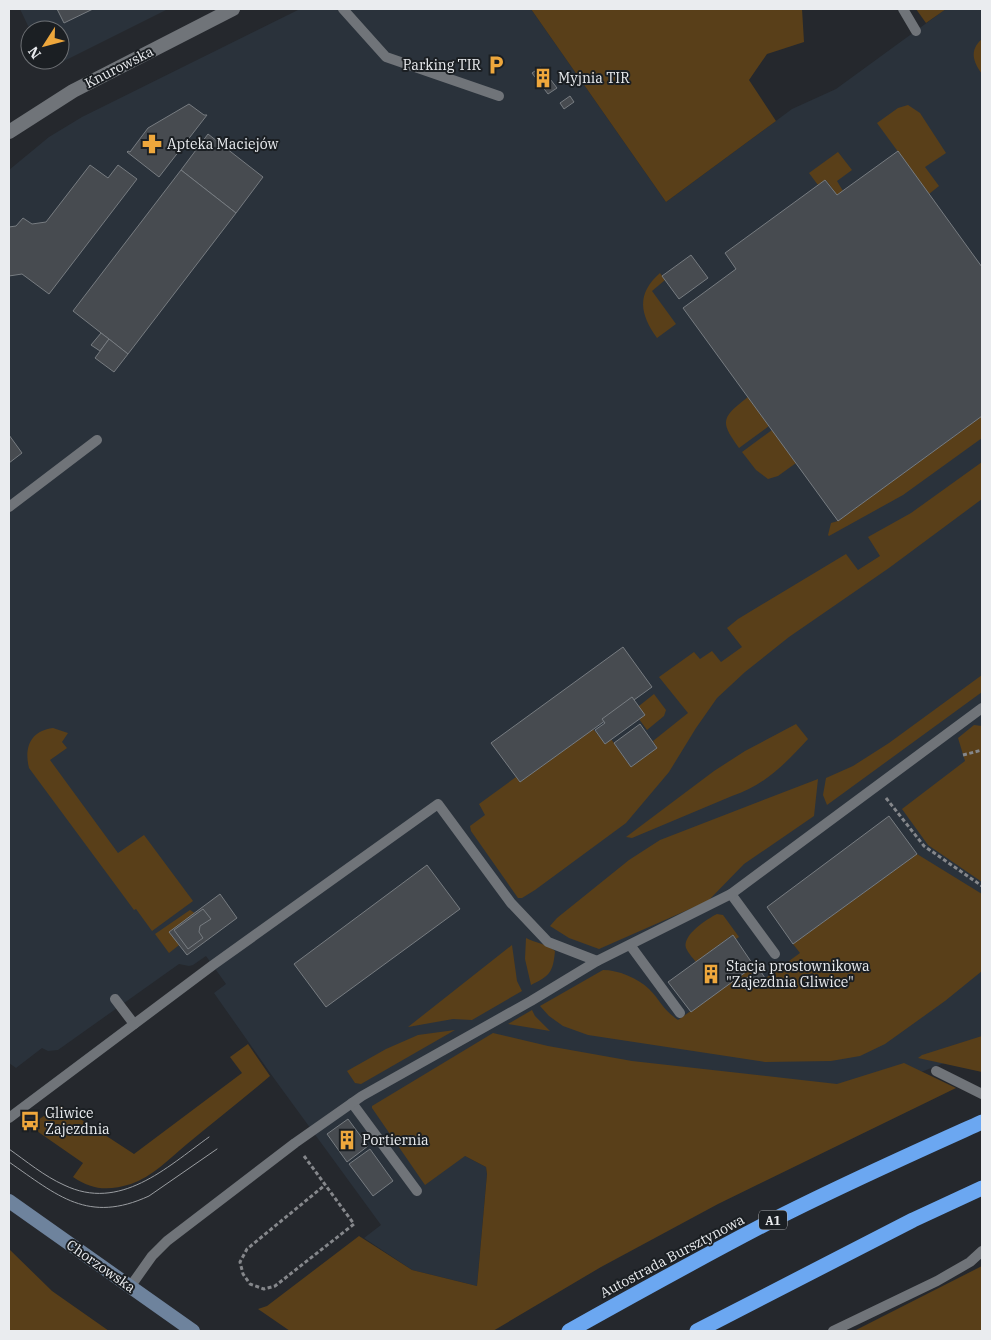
<svg xmlns="http://www.w3.org/2000/svg" width="991" height="1340" font-family="'IBM Plex Serif',serif">
	<style>
		.built { fill: #2a323b }
		.green { fill: #593f19 }
		.building { fill: #474b50; stroke: #777c81 }
		.lines { fill: none; stroke-linecap: round; stroke-linejoin: round }
		.path { stroke: #85878b; stroke-width: 3; stroke-dasharray: 4 2.5; stroke-linecap: butt }
		.service { stroke: #707479; stroke-width: 10 }
		.tertiary { stroke: #707479; stroke-width: 14 }
		.secondary { stroke: #6e839d; stroke-width: 14 }
		.motorway { stroke: #6ba7f1; stroke-width: 15 }
		.tram { stroke: #9a9da1; stroke-width: 1 }
		.labels { text-anchor: middle; dominant-baseline: central; stroke-width: 4; stroke-linejoin: round; paint-order: stroke }
		.shield { fill: #1b1f23; stroke: #acaeb2; stroke-width: 1 }
		.shield-label { font-size: 12px; font-weight: bold; fill: #eaecef }
		.poi-label { font-size: 14px; fill: #eaecef; stroke: #1b1f23; text-anchor: start }
		.street-label { font-size: 14px; fill: #eaecef; stroke: #1b1f23 }
	</style>
	<rect width="100%" height="100%" fill="#25282d"/>
	<g class="built">
		<path d="M20 9H168L50 68 46 60H60V30H30Z"/>
		<path d="M300 9H531L666 202 792 109 836 89 943 11V9H982V1048L911 1076 465 1156 486 1167 487 1174 477 1286 412 1270 364 1238 381 1225 273 1077 214 993 226 984 206 956 193 965 189 966 179 964 58 1050 48 1051 42 1048 16 1068 9 1063V170L49 137 82 117Z"/>
	</g>
	<g class="green">
		<path d="M531 9H802L804 42 767 54 749 80 776 121 666 202Z"/>
		<path d="M916 9H946L926 23Z"/>
		<path d="M982 39V74C973 62 969 50 982 39Z"/>
		<path d="M908 105 920 113 946 153 925 167 939 186 929 194 877 123 898 108Z"/>
		<path d="M838 152 852 170 837 181 843 191 837 195 826 180 818 185 809 173Z"/>
		<path d="M660 273 665 280 652 291 676 324 657 338C640 314 636 294 660 273Z"/>
		<path d="M748 397 769 426 739 448C719 421 722 417 748 397Z"/>
		<path d="M982 416V438L903 495 829 536 828 535 831 523 838 521Z"/>
		<path d="M772 430 796 463 778 476 768 479 756 470 742 452Z"/>
		<path d="M982 462V499L889 568 789 637 745 672 717 698 696 728 669 772 626 823 535 890 522 898H518L471 831 470 826 485 815 479 804 516 777 520 782 593 729 605 743 611 739 631 767 657 748 653 741 688 713 659 677 694 652 700 659 712 651 721 662 742 647 727 628 738 619 846 554 858 570 880 556 868 537 911 513Z"/>
		<path d="M982 675V692L827 805 823 795 826 778 853 766 889 743Z"/>
		<path d="M654 694 666 710 664 716 647 730 639 719V706Z"/>
		<path d="M796 724 808 739C786 763 764 786 732 796L632 838 626 837 714 771 745 751Z"/>
		<path d="M974 725 982 726V882L928 845 902 809 965 761 958 738Z"/>
		<path d="M53 728 68 733 62 742 67 748 50 760 118 853 144 835 193 901 152 931 136 909 134 910 29 768C24 748 30 731 53 728Z"/>
		<path d="M818 779 814 816 744 864 708 901 599 949 569 938 550 926 557 918 629 860 660 840Z"/>
		<path d="M917 854 982 894V971L945 1001 885 1044 860 1056 831 1061 765 1062 588 1035 563 1026 549 1016 540 1006 603 970C618 970 638 978 649 989 661 1001 662 1009 678 1020L754 966 759 969 741 982 748 991 800 953 793 944Z"/>
		<path d="M190 910 196 914 183 942 169 953 155 934Z"/>
		<path d="M717 914 723 915 739 937 736 939 732 935 696 962C693 958 688 953 686 948 682 935 707 919 717 914Z"/>
		<path d="M526 938C536 943 547 944 555 951 553 972 550 976 531 985L525 959Z"/>
		<path d="M512 945 517 981 522 991 472 1020 453 1019 408 1027Z"/>
		<path d="M532 1010 535 1016 550 1031 508 1024Z"/>
		<path d="M455 1030 361 1084 355 1083 347 1071 386 1049 418 1035Z"/>
		<path d="M493 1033 548 1046 632 1061 837 1084 904 1063 956 1088 718 1204 601 1267 493 1331H290L258 1309 267 1306 359 1236 412 1270 477 1286 487 1174 486 1167 465 1156 425 1185 372 1108V1106Z"/>
		<path d="M982 1036V1072L918 1058 922 1055Z"/>
		<path d="M248 1044 270 1076C243 1099 215 1121 187 1144 170 1158 152 1177 131 1184 108 1191 92 1190 73 1177L83 1163 34 1129V1123L59 1105 134 1154 242 1073 230 1057Z"/>
		<path d="M9 1249 52 1291 109 1331H9Z"/>
		<path d="M982 1266V1331H854Z"/>
	</g>
	<g class="building">
		<path d="M57 9H93L64 23Z"/>
		<path d="M541 67 557 88 548 94 532 73Z"/>
		<path d="M570 96 574 102 564 109 560 103Z"/>
		<path d="M189 104 204 115H207L159 177 127 152 128 151 130 152 148 128Z"/>
		<path d="M208 134 263 177 236 213 181 170Z"/>
		<path d="M898 151 982 267V416L838 521 683 308 736 269 725 253 825 180 837 195Z"/>
		<path d="M90 165 108 178 118 165 137 179 49 294 22 274 9 276V227L16 226 23 218 32 224 46 222Z"/>
		<path d="M181 170 236 213 128 354 73 311Z"/>
		<path d="M691 255 708 278 679 299 662 276Z"/>
		<path d="M101 333 109 339 100 351 91 345Z"/>
		<path d="M109 339 128 354 114 372 95 358Z"/>
		<path d="M9 435 22 453 9 463Z"/>
		<path d="M623 647 652 687 520 782 491 743Z"/>
		<path d="M632 697 645 715 605 744 595 730 605 723 602 719Z"/>
		<path d="M640 724 657 748 631 767 614 743Z"/>
		<path d="M889 816 917 854 793 944 767 907Z"/>
		<path d="M427 865 460 909 326 1007 294 964Z"/>
		<path d="M220 894 237 918 187 955 169 932Z"/>
		<path d="M203 909 211 919 200 926 199 932 203 938 188 949 174 930Z"/>
		<path d="M733 935 754 966 691 1012 668 982Z"/>
		<path d="M759 969 765 978 747 991 741 982Z"/>
		<path d="M348 1119 368 1146 347 1162 327 1134Z"/>
		<path d="M370 1149 393 1181 373 1196 349 1164Z"/>
	</g>
	<g class="lines">
		<g class="path">
			<path d="M963 755 982 750"/>
			<path d="M886 798 924 846 982 886"/>
			<path d="M304 1156 354 1224 275 1286 264 1289 250 1284 243 1274 240 1262 247 1249 325 1185"/>
		</g>
		<g class="service">
			<path d="M343 9 386 57 499 96"/>
			<path d="M903 9 916 31"/>
			<path d="M9 507 97 440"/>
			<path d="M731 894 775 954"/>
			<path d="M630 945 680 1013"/>
			<path d="M115 999 134 1024"/>
			<path d="M936 1071 982 1094"/>
			<path d="M352 1103 417 1191"/>
			<path d="M9 1118 213 965 438 804 511 903 548 942 597 961"/>
			<path d="M130 1287 152 1256 167 1241 295 1143 362 1096 531 1001 597 961 731 894 982 708"/>
			<path d="M833 1331 937 1281 970 1262 982 1251"/>
		</g>
		<path class="tertiary" d="M9 132 73 91 233 9"/>
		<path class="secondary" d="M9 1201 193 1331"/>
		<g class="motorway">
			<path d="M569 1331C635 1294 702 1257 769 1222 839 1186 911 1154 982 1122"/>
			<path d="M697 1331 913 1220 982 1188"/>
		</g>
		<g class="tram">
			<path d="M9 1149C26 1161 44 1176 64 1185 120 1212 166 1168 209 1137"/>
			<path d="M9 1162C58 1196 88 1224 149 1196L217 1149"/>
		</g>
	</g>
	<defs>
		<symbol id="parking-bare" viewBox="-9 -9 18 18"><path d="M-3.5-5.5H1a3.5 3.5 0 0 1 0 7H-1V5.5H-3.5ZM-1-3.4V-.6H.8a1.4 1.4 0 0 0 0-2.8Z" fill="#eea73c" stroke="#1b1f23" stroke-width="2.5" paint-order="stroke"/></symbol>
		<symbol id="building-bare" viewBox="-9 -9 18 18"><path d="M-4-6H4V6H1V3H-1V6H-4ZM-2.5-4.3h1.7v1.8h-1.7ZM.8-4.3h1.7v1.8H.8ZM-2.5-1h1.7V.8h-1.7ZM.8-1h1.7V.8H.8Z" fill="#eea73c" stroke="#1b1f23" stroke-width="2.5" paint-order="stroke"/></symbol>
		<symbol id="pharmacy-bare" viewBox="-9 -9 18 18"><path d="M-2-6h4v4h4v4h-4v4h-4v-4h-4v-4h4Z" fill="#eea73c" stroke="#1b1f23" stroke-width="2.5" paint-order="stroke"/></symbol>
		<symbol id="bus-bare" viewBox="-9 -9 18 18"><path d="M-5-6H5V4H4V6H2V4H-2V6H-4V4H-5ZM-3.5-4V0h7V-4ZM-3.5 1.2v1.5H-2V1.2ZM2 1.2v1.5H3.5V1.2Z" fill="#eea73c" stroke="#1b1f23" stroke-width="2.5" paint-order="stroke"/></symbol>
	</defs>
	<g fill-rule="evenodd">
		<use href="#parking-bare" x="482" y="51" width="28" height="28"/>
		<use href="#building-bare" x="529" y="64" width="28" height="28"/>
		<use href="#pharmacy-bare" x="138" y="130" width="28" height="28"/>
		<use href="#building-bare" x="697" y="960" width="28" height="28"/>
		<use href="#bus-bare" x="16" y="1107" width="28" height="28"/>
		<use href="#building-bare" x="333" y="1126" width="28" height="28"/>
	</g>
	<g class="labels">
		<rect class="shield" x="759" y="1210.5" width="28" height="19" rx="4"/>
		<g class="shield-label">
			<text x="773" y="1220">A1</text>
		</g>
		<g class="poi-label">
			<text x="481" y="65" text-anchor="end">Parking TIR</text>
			<text x="558" y="78">Myjnia TIR</text>
			<text x="167" y="144">Apteka Maciejów</text>
			<text x="726" y="966">Stacja prostownikowa<tspan x="726" dy="16">"Zajezdnia Gliwice"</tspan></text>
			<text x="45" y="1113">Gliwice<tspan x="45" dy="16">Zajezdnia</tspan></text>
			<text x="362" y="1140">Portiernia</text>
		</g>
		<g class="street-label">
			<text transform="translate(119 67) rotate(-27)">Knurowska</text>
			<text transform="translate(672 1256) rotate(-28)">Autostrada Bursztynowa</text>
			<text transform="translate(101 1266) rotate(35)">Chorzowska</text>
		</g>
	</g>
	<rect width="991" height="1340" fill="none" stroke="#eaecef" stroke-width="20"/>
	<g transform="translate(45 45) rotate(234)"><circle r="24" fill="#1b1f23" stroke="#6e7175"/>
	<path d="M0-4L9 19L0 12L-9 19Z" fill="#eea73c"/>
	<text y="-8" font-size="14" font-weight="bold" text-anchor="middle" fill="#eaecef">N</text>
	</g>
</svg>
